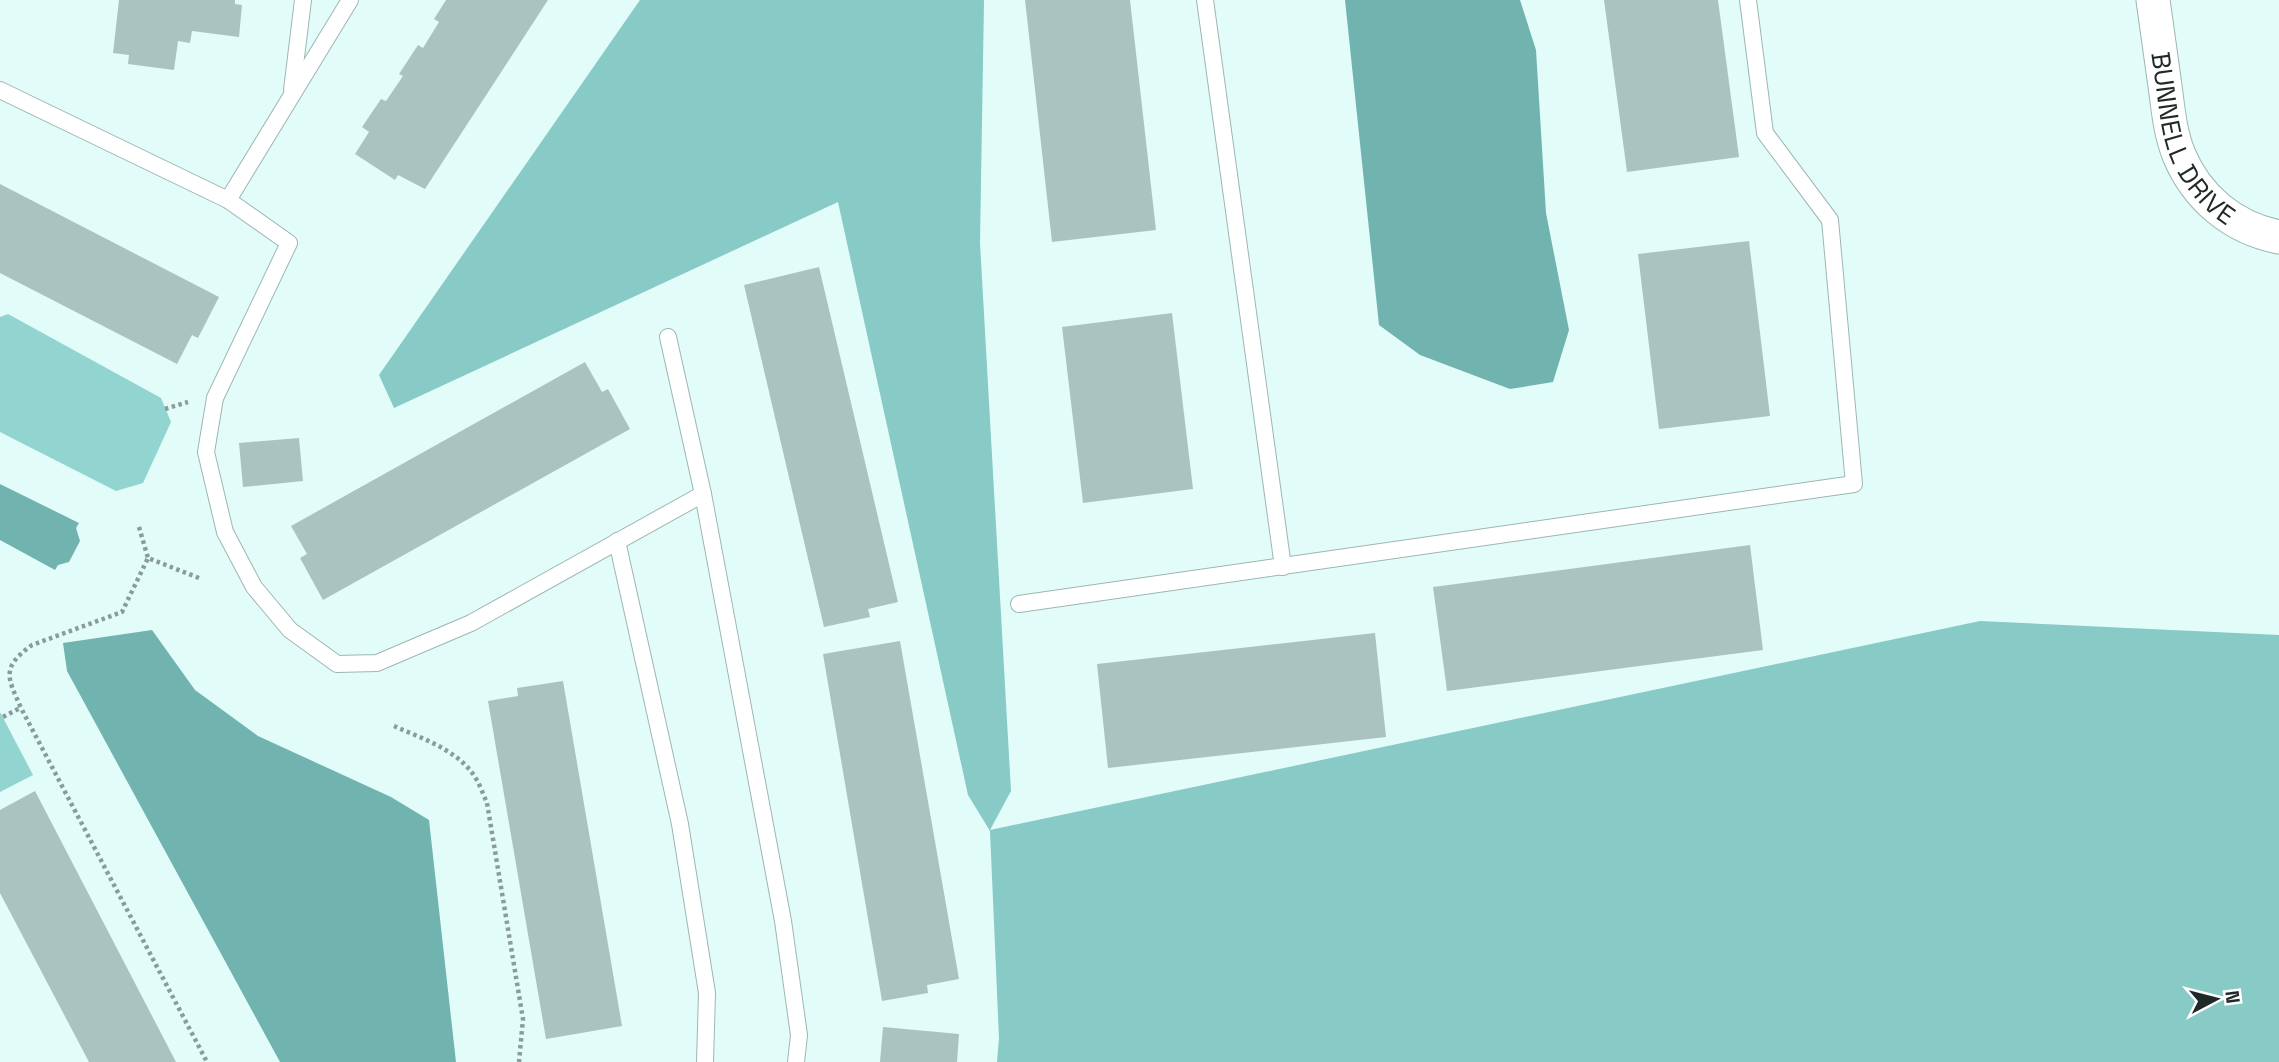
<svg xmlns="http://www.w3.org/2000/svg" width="2279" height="1062" font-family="'Space Grotesk',sans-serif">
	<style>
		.green { fill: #91d4d0 }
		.forest { fill: #87cac6 }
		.water { fill: #71b3af }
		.building { fill: #aac3c1 }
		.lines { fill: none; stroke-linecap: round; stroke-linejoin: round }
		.service-casing { stroke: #9db6b4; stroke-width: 18 }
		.minor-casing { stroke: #9db6b4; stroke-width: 35 }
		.path { stroke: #899c9a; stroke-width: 4.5; stroke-dasharray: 3.5 3.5; stroke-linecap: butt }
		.service { stroke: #fff; stroke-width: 16 }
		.minor { stroke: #fff; stroke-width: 33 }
		.labels { text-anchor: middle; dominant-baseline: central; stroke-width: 6; stroke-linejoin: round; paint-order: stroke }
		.street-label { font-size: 26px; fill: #1f2928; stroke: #fff }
	</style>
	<rect width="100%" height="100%" fill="#e2fcfa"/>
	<g class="green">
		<path d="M8 314 161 398 171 422 143 483 116 491 0 432V317Z"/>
		<path d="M0 712 33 775 0 792Z"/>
	</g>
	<path class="forest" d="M640 0H984L980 243 1011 791 990 830 1980 621 2279 635V1062H997L999 1038 990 831 968 795 838 202 394 408 379 375Z"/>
	<g class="water">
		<path d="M1345 0H1520L1536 50 1546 213 1569 330 1553 382 1510 389 1420 355 1379 325Z"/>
		<path d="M0 484 79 523 76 528 80 541 69 562 58 565 55 570 0 540Z"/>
		<path d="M152 630 195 690 258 736 391 797 429 820 456 1062H280L67 671 63 643Z"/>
	</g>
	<g class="building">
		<path d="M119 0H235V4L242 5 239 37 192 31 190 43 178 41 174 70 128 64 129 55 113 53Z"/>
		<path d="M446 0H548L425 189 398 175 395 180 355 154 369 132 362 127 381 99 386 101 403 76 399 74 418 45 423 48 439 22 434 19Z"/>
		<path d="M1025 0H1130L1156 230 1052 242Z"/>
		<path d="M1604 0H1718L1739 157 1627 172Z"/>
		<path d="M0 184 219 297 198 338 192 335 177 364 0 273Z"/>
		<path d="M1749 241 1770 416 1659 429 1638 254Z"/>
		<path d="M819 267 898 602 868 609 870 617 824 627 744 285Z"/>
		<path d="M1172 313 1193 489 1083 503 1062 327Z"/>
		<path d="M585 362 602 392 608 389 630 429 323 600 300 558 307 554 291 526Z"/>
		<path d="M299 438 303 481 243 487 239 443Z"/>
		<path d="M1750 545 1763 650 1447 691 1433 587Z"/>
		<path d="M1375 633 1386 737 1108 768 1097 664Z"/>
		<path d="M900 641 959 979 927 985 928 993 882 1001 823 654Z"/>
		<path d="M563 681 622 1026 546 1039 488 701 518 696 517 688Z"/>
		<path d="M35 791 176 1062H89L0 893V810Z"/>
		<path d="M883 1027 959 1034 957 1062H880Z"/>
	</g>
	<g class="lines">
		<defs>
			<g id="service">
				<path d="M1205 0 1283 567"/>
				<path d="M0 90 228 200 289 243 215 398 206 452 225 532 254 587 290 630 337 664 377 663 471 623 703 494"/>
				<path d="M292 90 303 0"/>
				<path d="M228 200 350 0"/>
				<path d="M668 337 703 494 783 921 799 1035 796 1062"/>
				<path d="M617 541 680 824 707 993 705 1062"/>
				<path d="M1019 604 1854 484 1830 220 1765 133 1748 0"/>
			</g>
			<g id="minor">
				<path id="s1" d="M2153 0C2157 29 2161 57 2165 86 2168 108 2170 133 2179 155 2197 198 2233 228 2279 237"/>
			</g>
		</defs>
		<use href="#service" class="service-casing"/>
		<use href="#minor" class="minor-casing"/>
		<g class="path">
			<path d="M165 409 188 402"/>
			<path d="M139 527 148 558"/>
			<path d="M199 578 148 558 122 612 32 645C0 668 8 678 21 708L207 1062"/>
			<path d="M3 717 20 708"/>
			<path d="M394 726C421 738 455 749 473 774 479 782 483 794 487 803L523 1019 519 1062"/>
		</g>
		<use href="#service" class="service"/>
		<use href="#minor" class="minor"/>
	</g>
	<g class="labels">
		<g class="street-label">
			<text stroke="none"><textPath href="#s1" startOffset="147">BUNNELL DRIVE</textPath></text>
		</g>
	</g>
	<g transform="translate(2216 999) rotate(83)" stroke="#ffffff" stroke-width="5" paint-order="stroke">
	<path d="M0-5L12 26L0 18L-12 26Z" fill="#1f2928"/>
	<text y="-10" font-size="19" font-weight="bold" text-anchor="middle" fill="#1f2928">N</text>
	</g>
</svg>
